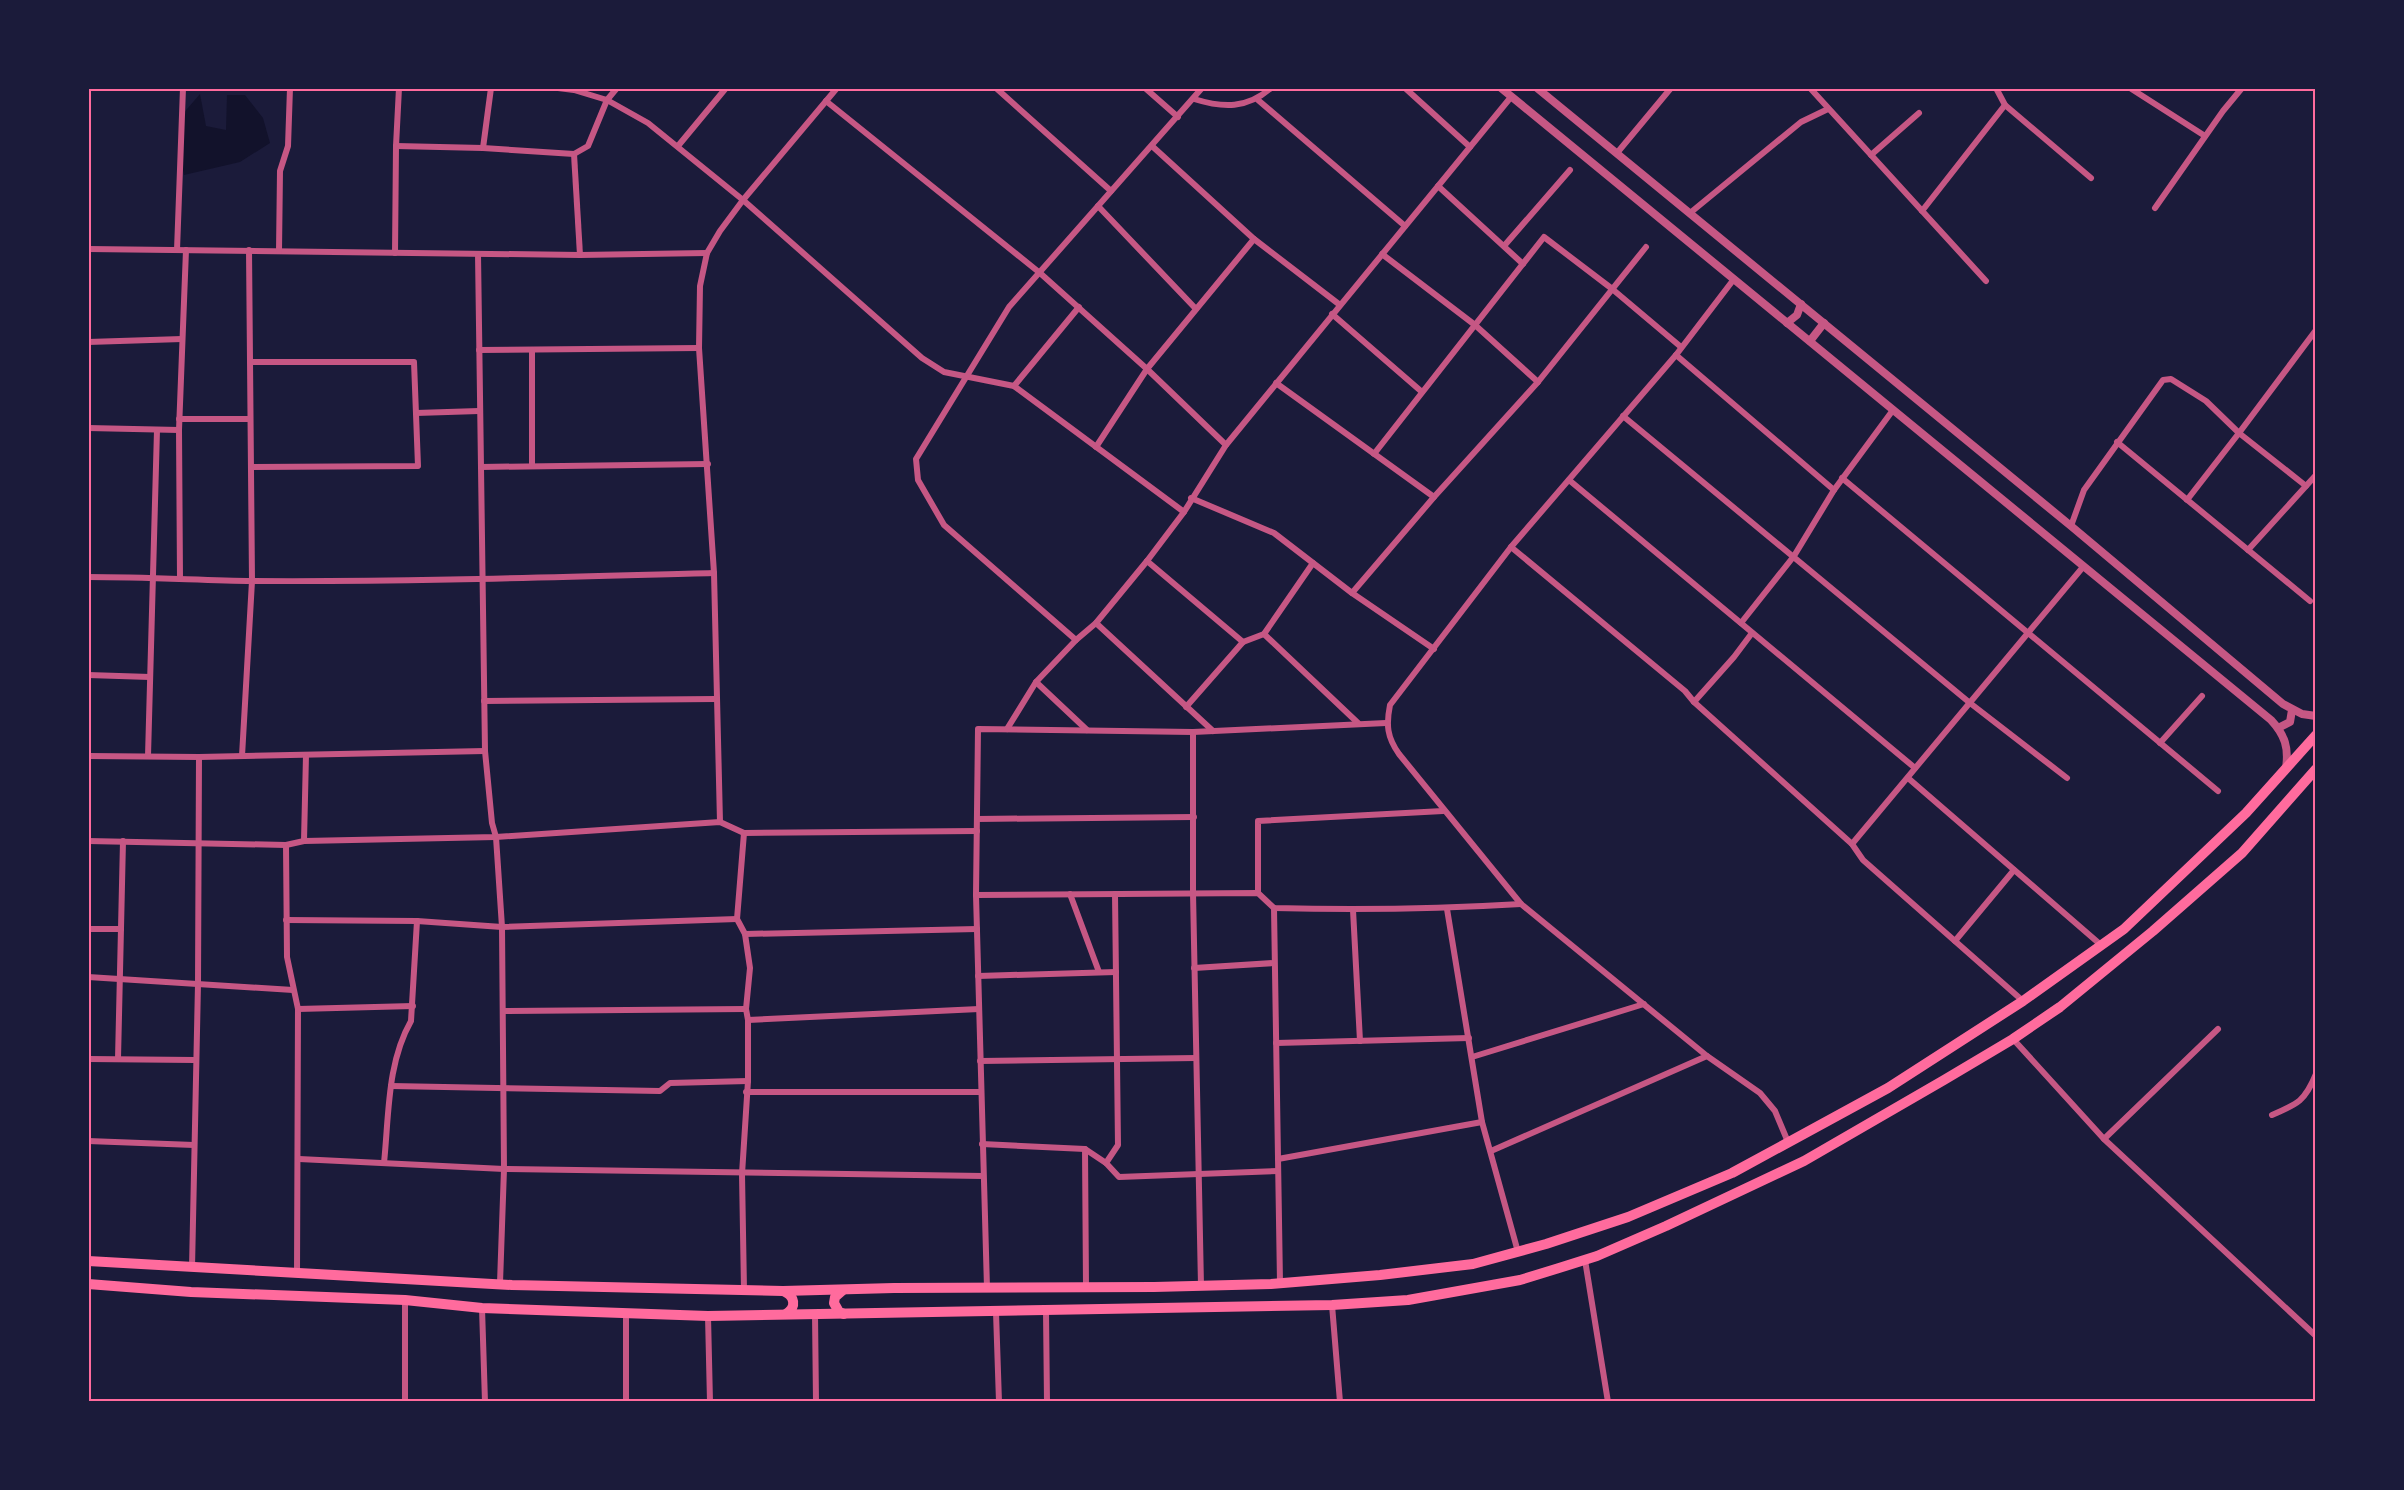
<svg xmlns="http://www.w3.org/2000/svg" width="2404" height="1490" font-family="Helvetica,sans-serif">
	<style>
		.water { fill: #12122b }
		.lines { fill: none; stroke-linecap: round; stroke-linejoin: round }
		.minor { stroke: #c65784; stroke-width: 6 }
		.tertiary { stroke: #c65784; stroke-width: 8 }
		.primary { stroke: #ff6b9d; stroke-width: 10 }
		.neatline { fill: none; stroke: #ff6b9d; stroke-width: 2 }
	</style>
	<rect width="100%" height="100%" fill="#1b1b3a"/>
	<path class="water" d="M200 94 206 126 226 130 227 95H245L263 118 270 143 240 162 184 175 178 146 181 116Z"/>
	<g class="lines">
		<g class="minor">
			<path d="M558 88 574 90 607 100 648 123 743 200 922 358 944 372 1014 386 1184 512"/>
			<path d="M996 88 1111 191"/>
			<path d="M1145 88 1178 117"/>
			<path d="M1405 88 1470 147"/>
			<path d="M1810 88 1986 281"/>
			<path d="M1996 88 2005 105 2091 178"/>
			<path d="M2130 88 2205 136"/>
			<path d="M1194 99C1223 108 1247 109 1271 88"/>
			<path d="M1258 100 1405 226"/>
			<path d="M826 101 1040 273 1147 369 1226 445"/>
			<path d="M396 146 483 148 574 154 588 146 607 100 617 88"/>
			<path d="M678 146 726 88"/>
			<path d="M1152 146 1254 239 1340 305"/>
			<path d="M483 148 491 88"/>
			<path d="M1617 153 1671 88"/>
			<path d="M574 154 580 255"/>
			<path d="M1871 155 1919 113"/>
			<path d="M1438 186 1523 264"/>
			<path d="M1098 206 1196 309"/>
			<path d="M2155 208 2223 111 2242 88"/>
			<path d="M1922 211 2005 105"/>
			<path d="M1690 213 1801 122 1828 109"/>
			<path d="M1504 246 1570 170"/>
			<path d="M88 249 580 255 707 253"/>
			<path d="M177 250 183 88"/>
			<path d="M279 251 280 171 288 146 290 88"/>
			<path d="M395 253 396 146 399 88"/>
			<path d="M478 254 485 751 492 823 496 837 502 927 504 1169 500 1283"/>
			<path d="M1382 254 1475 325 1538 382"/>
			<path d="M1734 279 1676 355 1511 547 1390 705C1386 725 1387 737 1399 754L1521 904 1707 1056 1760 1093 1775 1111 1788 1142"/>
			<path d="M1332 314 1422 392"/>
			<path d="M88 342 182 339"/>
			<path d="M479 350 699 348"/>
			<path d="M1676 355 1834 490"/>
			<path d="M250 362H414L418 466 251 467"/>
			<path d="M1276 383 1434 497"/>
			<path d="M1014 386 1079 307"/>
			<path d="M416 413 479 411"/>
			<path d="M1623 416 1970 703 2067 778"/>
			<path d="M179 419H250"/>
			<path d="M88 428 179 430"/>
			<path d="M2117 442 2310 601"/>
			<path d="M1096 447 1147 369 1254 239"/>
			<path d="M1374 454 1544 237 1611 288 1681 347"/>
			<path d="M532 465V350"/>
			<path d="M481 467 708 464"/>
			<path d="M1842 478 2218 791"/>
			<path d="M1569 480 1915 768"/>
			<path d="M1191 498 1274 533 1352 593 1434 649"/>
			<path d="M2187 500 2239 433 2306 486"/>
			<path d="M2071 526 2084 490 2163 380 2171 379 2206 401 2239 433 2316 330"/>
			<path d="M1511 547 1685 691 1694 702 1852 844 1863 860 2023 1001"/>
			<path d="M2248 550 2316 475"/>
			<path d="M1147 561 1243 642"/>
			<path d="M88 577C143 577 198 580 253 581 406 582 560 577 714 573"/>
			<path d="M180 578 179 430 186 250"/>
			<path d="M1352 593 1434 497 1538 382 1646 247"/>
			<path d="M1096 623 1213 731"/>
			<path d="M1741 623 1794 556 1834 490 1893 410"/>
			<path d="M1264 634 1358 723"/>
			<path d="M1076 640 944 525 918 480 916 459 1009 307 1202 88"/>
			<path d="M88 675 150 677"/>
			<path d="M1036 682 1087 730"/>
			<path d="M484 701 716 699"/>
			<path d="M1694 702 1734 657 1752 633"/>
			<path d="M1186 707 1243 642 1264 634 1313 563"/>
			<path d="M1007 729 1036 682 1076 640 1096 623 1147 561 1184 512 1226 445 1511 97"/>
			<path d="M1193 732V893L1201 1286"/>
			<path d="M2160 743 2202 696"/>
			<path d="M88 756 199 757 485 751"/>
			<path d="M148 756 157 430"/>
			<path d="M242 756 252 581 249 250"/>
			<path d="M1908 778 2101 945"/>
			<path d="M977 819 1194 817"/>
			<path d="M720 822 714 573 699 348 700 286 707 253 720 231 743 200 837 88"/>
			<path d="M744 833 737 919 745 934 750 968 746 1009 748 1020V1081L742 1174 744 1290"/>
			<path d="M88 841 286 845 304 841 496 837 720 822 744 833 977 831"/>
			<path d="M304 841 306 755"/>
			<path d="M1852 844 2083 567"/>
			<path d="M286 845 287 957 298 1009 297 1274"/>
			<path d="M1258 893V821L1443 811"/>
			<path d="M1070 894 1099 972"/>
			<path d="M976 895 1258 893 1274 908C1356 910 1438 909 1521 904"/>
			<path d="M1274 908 1280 1283"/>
			<path d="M1447 909 1482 1122 1518 1252"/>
			<path d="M1353 910 1360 1041"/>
			<path d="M286 920 417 921 502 927 737 919"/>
			<path d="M88 929H121"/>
			<path d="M745 934 977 929"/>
			<path d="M1955 941 2014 870"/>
			<path d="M1194 968 1274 963"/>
			<path d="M978 976 1116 972"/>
			<path d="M88 977 293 990"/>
			<path d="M298 1009 413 1006"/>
			<path d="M503 1011 746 1009"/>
			<path d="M748 1020 979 1009"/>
			<path d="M2013 1039 2104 1139 2316 1336"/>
			<path d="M1276 1043 1469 1038"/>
			<path d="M1472 1057 1644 1004"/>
			<path d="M88 1059 195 1060"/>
			<path d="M118 1059 123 841"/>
			<path d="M980 1061 1196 1058"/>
			<path d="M391 1086 660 1091 670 1083 748 1081"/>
			<path d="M746 1092H981"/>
			<path d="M2272 1115C2298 1104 2305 1101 2316 1074"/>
			<path d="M2104 1139 2218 1029"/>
			<path d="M88 1141 194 1145"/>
			<path d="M982 1144 1085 1149 1106 1163 1119 1177 1278 1171"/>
			<path d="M1085 1149 1086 1287"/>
			<path d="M1491 1151 1707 1056"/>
			<path d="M299 1159 504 1169 983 1176"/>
			<path d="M1278 1159 1482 1122"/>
			<path d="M384 1163C389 1115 387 1063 411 1021L417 921"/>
			<path d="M1106 1163 1118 1145 1115 894"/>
			<path d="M1585 1260 1608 1402"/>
			<path d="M192 1268 198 984 199 757"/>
			<path d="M987 1288 976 895 978 729 1193 732 1386 723"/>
			<path d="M1332 1305 1340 1402"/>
			<path d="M482 1308 485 1402"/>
			<path d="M1046 1311 1047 1402"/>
			<path d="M996 1312 999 1402"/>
			<path d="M815 1314 816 1402"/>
			<path d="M708 1316 710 1402"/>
			<path d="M405 1402V1300"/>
			<path d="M626 1402V1313"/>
		</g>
		<g class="tertiary">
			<path d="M1501 88 2271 720C2285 735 2289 748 2286 768"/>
			<path d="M1537 88 2071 526 2283 704 2302 714 2316 716"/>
			<path d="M1787 323 1797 315 1801 304"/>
			<path d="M1810 341 1824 323"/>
			<path d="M2278 728 2290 722 2292 710"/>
		</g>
		<g class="primary">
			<path d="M88 1261 512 1285 783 1291 894 1288 1154 1287 1271 1284 1380 1275 1473 1264 1546 1244 1628 1217 1732 1173 1888 1088 2023 1001 2124 929 2246 813 2316 735"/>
			<path d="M88 1284 191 1292 405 1300 482 1308 708 1316 1332 1305 1408 1300 1520 1280 1559 1268 1597 1256 1666 1226 1804 1161 1944 1080 2013 1039 2060 1007 2153 931 2242 853 2316 769"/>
			<path d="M843 1290 835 1297 834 1303 839 1312 844 1314"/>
			<path d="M783 1291C795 1296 797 1307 786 1314"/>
		</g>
	</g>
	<rect width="2404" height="1490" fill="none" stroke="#1b1b3a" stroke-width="180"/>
	<rect x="90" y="90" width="2224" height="1310" class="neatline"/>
</svg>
